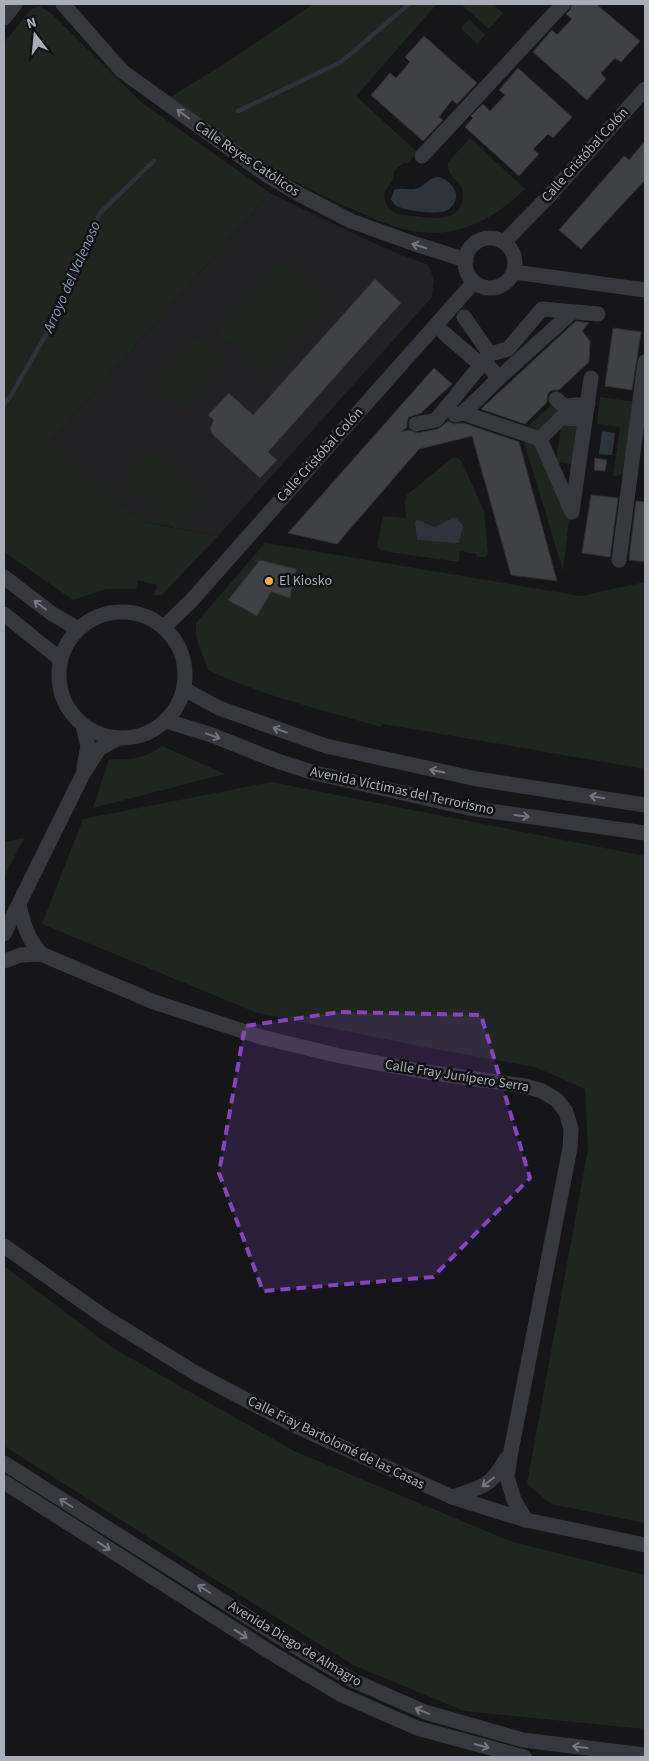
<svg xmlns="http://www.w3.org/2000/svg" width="649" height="1761" font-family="'Source Sans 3',sans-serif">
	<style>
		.built { fill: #222225 }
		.green { fill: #1e261f }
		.water { fill: #2c353c }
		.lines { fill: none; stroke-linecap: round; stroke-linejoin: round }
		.stream { stroke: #2c353c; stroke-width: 4.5 }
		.building { fill: #404145; stroke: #303034 }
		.street { stroke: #37383d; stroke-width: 15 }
		.oneway { stroke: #757881 }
		.marked { fill: #8446be; fill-opacity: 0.2; stroke: #8446be; stroke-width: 4; stroke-dasharray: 10 6; stroke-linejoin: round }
		.poi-dot { fill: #f2b134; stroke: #111113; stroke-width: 2 }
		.labels { text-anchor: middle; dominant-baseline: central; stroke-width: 5; stroke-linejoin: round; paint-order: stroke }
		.street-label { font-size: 14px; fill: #a8adb8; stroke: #111113 }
		.poi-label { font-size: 14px; fill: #a8adb8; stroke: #111113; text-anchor: start }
		.water-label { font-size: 15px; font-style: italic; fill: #7f9bb3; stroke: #111113 }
	</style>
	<rect width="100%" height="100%" fill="#161618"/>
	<path class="built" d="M270 193 382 247 428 265 434 279 432 297 218 536 142 521 48 444Z"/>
	<g class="green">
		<path d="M313 4H437L356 96 417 152 409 162 402 164 394 171V178L384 193C385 199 385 206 391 210 396 215 407 215 413 216 433 218 461 224 463 196 464 184 455 181 450 173 448 171 448 165 448 162L470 138 525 189C499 214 469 233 431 233 403 232 379 221 354 210 309 190 261 165 221 137 203 124 186 111 169 98L227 62Z"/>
		<path d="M461 4H493L503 13 489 29Z"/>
		<path d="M39 6 51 13 142 103 270 193 49 443 142 521 174 528 123 481 152 449 205 496 176 528 218 536 162 595H154L157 585 138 580 136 589H106L73 600 4 552V43L31 9Z"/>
		<path d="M469 19 485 35 477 44 461 28Z"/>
		<path d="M282 259 330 303 265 374 217 331Z"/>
		<path d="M195 336 225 362 183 409 153 383Z"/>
		<path d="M600 397 636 402 624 473 613 477 620 427 597 424Z"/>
		<path d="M555 402 563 409 541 434 525 429Z"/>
		<path d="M562 421 583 423 577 465 556 461Z"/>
		<path d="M522 435 535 441 569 520 563 571Z"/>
		<path d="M452 458H458L462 462 484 511 488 554 486 557H477L476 554 460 551 459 562 382 551 377 546 383 516 406 518 405 501 407 495Z"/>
		<path d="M265 543 581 596 645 582V769L383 724 381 727C323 710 262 696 208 670L196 637V623Z"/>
		<path d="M162 746 225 774 93 808 109 759C131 760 143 759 162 746Z"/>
		<path d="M271 782 645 856V1523L551 1504 527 1484 588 1149 585 1089 535 1067 429 1048 257 1013 42 924 83 819Z"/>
		<path d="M24 838 4 877V842Z"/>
		<path d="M4 1266 113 1348 294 1451 510 1541 645 1575V1729L464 1711 353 1665 227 1587 4 1446Z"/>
	</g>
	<g class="water">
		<path d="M439 177C453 181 464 198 449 209 441 216 409 211 399 207 395 206 393 203 391 199L394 190C402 187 410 191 418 188 427 184 428 178 439 177Z"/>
		<path d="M602 431 615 433 612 455 599 454Z"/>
		<path d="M453 518H456L463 526 459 543 417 540 415 522 417 520 435 527Z"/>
	</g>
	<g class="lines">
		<g class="stream">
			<path d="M238 111 341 62 409 4"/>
			<path d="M4 404 10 397 56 317 100 213 154 161"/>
		</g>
	</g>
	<g class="building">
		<path d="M572 4H596L640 41 621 62 615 58 601 73 606 79 587 100 533 52 552 30 557 35 572 19 566 14 570 10Z"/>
		<path d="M424 36 477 83 457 104 452 100 439 117 443 120 423 141 371 95 390 73 396 78 410 62 405 57Z"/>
		<path d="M518 68 572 117 553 138 548 134 533 149 539 154 519 176 465 127 473 118 471 116 483 104 490 111 505 95 499 90Z"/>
		<path d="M645 141V180L581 249 559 230 624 156 629 160Z"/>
		<path d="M375 279 401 303 268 452 277 460 260 478 212 434 210 428 214 420 208 415 229 393 253 415Z"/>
		<path d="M576 321 589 323 582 331 590 341 589 362 559 390H553L549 392 547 397V402L525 424 481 409Z"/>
		<path d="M613 328 641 332 632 390 605 386Z"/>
		<path d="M434 368 452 384 421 413 409 417 407 421V427L401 432 409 430 418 433 438 429 448 421 453 424 463 423 519 442 557 581 511 575 472 436 419 449 337 544 288 533Z"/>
		<path d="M595 458 607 460 605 471 594 470Z"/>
		<path d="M591 495 618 498 610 557 582 553Z"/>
		<path d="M636 501 645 502V562L629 560Z"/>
		<path d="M260 560 296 569 290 598 271 592 257 616 228 600Z"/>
	</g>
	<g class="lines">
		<g class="street">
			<path d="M63 4 122 71 265 174 297 193 351 221 415 244 466 260"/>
			<path d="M4 18 15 4"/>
			<path d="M422 156 563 4"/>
			<circle cx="490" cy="263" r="25"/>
			<path d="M504 242 549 196 645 89"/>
			<path d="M514 272 645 290"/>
			<path d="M464 317 490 354 508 349 542 309 598 314"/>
			<path d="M444 333 481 365"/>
			<path d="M484 361 499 378 572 312"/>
			<path d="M556 399 564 406 588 404"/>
			<path d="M463 413 540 439 572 512 591 378"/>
			<path d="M455 415 463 413 499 378"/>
			<path d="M416 424 436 420 489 355"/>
			<path d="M540 439 561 418 585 419"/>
			<path d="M619 560 645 362"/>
			<path d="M4 577 51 613 78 629"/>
			<circle cx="122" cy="675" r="63"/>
			<path d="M4 614 60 659"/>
			<path d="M164 627 191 601 474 282"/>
			<path d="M184 689 219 708 326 746 477 779 645 805"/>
			<path d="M166 721 209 734 277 761 315 773 469 808 645 833"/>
			<path d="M83 726 88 746 84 767"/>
			<path d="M19 905C24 926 27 937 41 954L154 1002 261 1037 340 1056 420 1071 525 1086 542 1091 557 1100 566 1112 571 1129 570 1148 511 1451 507 1477 514 1500 526 1520"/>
			<path d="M4 934 83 774 99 749 117 739"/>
			<path d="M4 961 21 955 41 954"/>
			<path d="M4 1246 106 1318 197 1374 298 1427 452 1497 526 1520 645 1545"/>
			<path d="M4 1463 286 1641 352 1680 425 1712 523 1740 645 1755"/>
			<path d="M4 1482 273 1654 342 1695 417 1728 524 1757"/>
			<path d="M452 1497C480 1488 491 1487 506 1459"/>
		</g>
	</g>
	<defs><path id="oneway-shaft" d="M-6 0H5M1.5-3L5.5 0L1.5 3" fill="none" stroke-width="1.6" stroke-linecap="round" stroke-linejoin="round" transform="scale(1.25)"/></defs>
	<g class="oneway">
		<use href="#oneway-shaft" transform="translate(183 114) rotate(-144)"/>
		<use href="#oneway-shaft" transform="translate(419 246) rotate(-162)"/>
		<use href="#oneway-shaft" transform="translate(40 605) rotate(-143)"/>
		<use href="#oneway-shaft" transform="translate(280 730) rotate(-160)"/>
		<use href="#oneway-shaft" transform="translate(213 736) rotate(20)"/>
		<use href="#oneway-shaft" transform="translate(437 771) rotate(-168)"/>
		<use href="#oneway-shaft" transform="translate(597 797) rotate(-171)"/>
		<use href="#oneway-shaft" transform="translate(522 816) rotate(8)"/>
		<use href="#oneway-shaft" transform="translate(488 1482) rotate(143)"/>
		<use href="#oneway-shaft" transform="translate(66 1503) rotate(-148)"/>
		<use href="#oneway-shaft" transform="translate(104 1546) rotate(33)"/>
		<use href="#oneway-shaft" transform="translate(204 1589) rotate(-148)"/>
		<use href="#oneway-shaft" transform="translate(241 1634) rotate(33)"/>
		<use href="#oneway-shaft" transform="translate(422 1711) rotate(-158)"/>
		<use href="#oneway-shaft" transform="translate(482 1746) rotate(16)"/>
		<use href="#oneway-shaft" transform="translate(580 1747) rotate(-173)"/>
	</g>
	<path class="marked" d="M341 1012 481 1015 530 1178 433 1277 263 1291 219 1173 245 1026Z"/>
	<circle class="poi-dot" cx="269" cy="581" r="5"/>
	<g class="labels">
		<g class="street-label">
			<text transform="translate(585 155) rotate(-48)">Calle Cristóbal Colón</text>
			<text transform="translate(247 159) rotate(34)">Calle Reyes Católicos</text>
			<text transform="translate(320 455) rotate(-48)">Calle Cristóbal Colón</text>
			<text transform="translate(402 791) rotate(12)">Avenida Víctimas del Terrorismo</text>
			<text transform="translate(457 1076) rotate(9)">Calle Fray Junípero Serra</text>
			<text transform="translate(336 1443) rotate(26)">Calle Fray Bartolomé de las Casas</text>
			<text transform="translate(295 1644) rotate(31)">Avenida Diego de Almagro</text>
		</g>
		<g class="poi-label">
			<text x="279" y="581">El Kiosko</text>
		</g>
		<g class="water-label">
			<text transform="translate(72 277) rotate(-66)">Arroyo del Valenoso</text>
		</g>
	</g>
	<rect width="649" height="1761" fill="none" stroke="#a8adb8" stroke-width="10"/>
	<g transform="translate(35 35) rotate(344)" stroke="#111113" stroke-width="4" paint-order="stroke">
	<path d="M0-4L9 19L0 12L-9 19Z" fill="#a8adb8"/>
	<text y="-8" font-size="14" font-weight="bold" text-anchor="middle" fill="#a8adb8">N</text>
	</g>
</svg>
